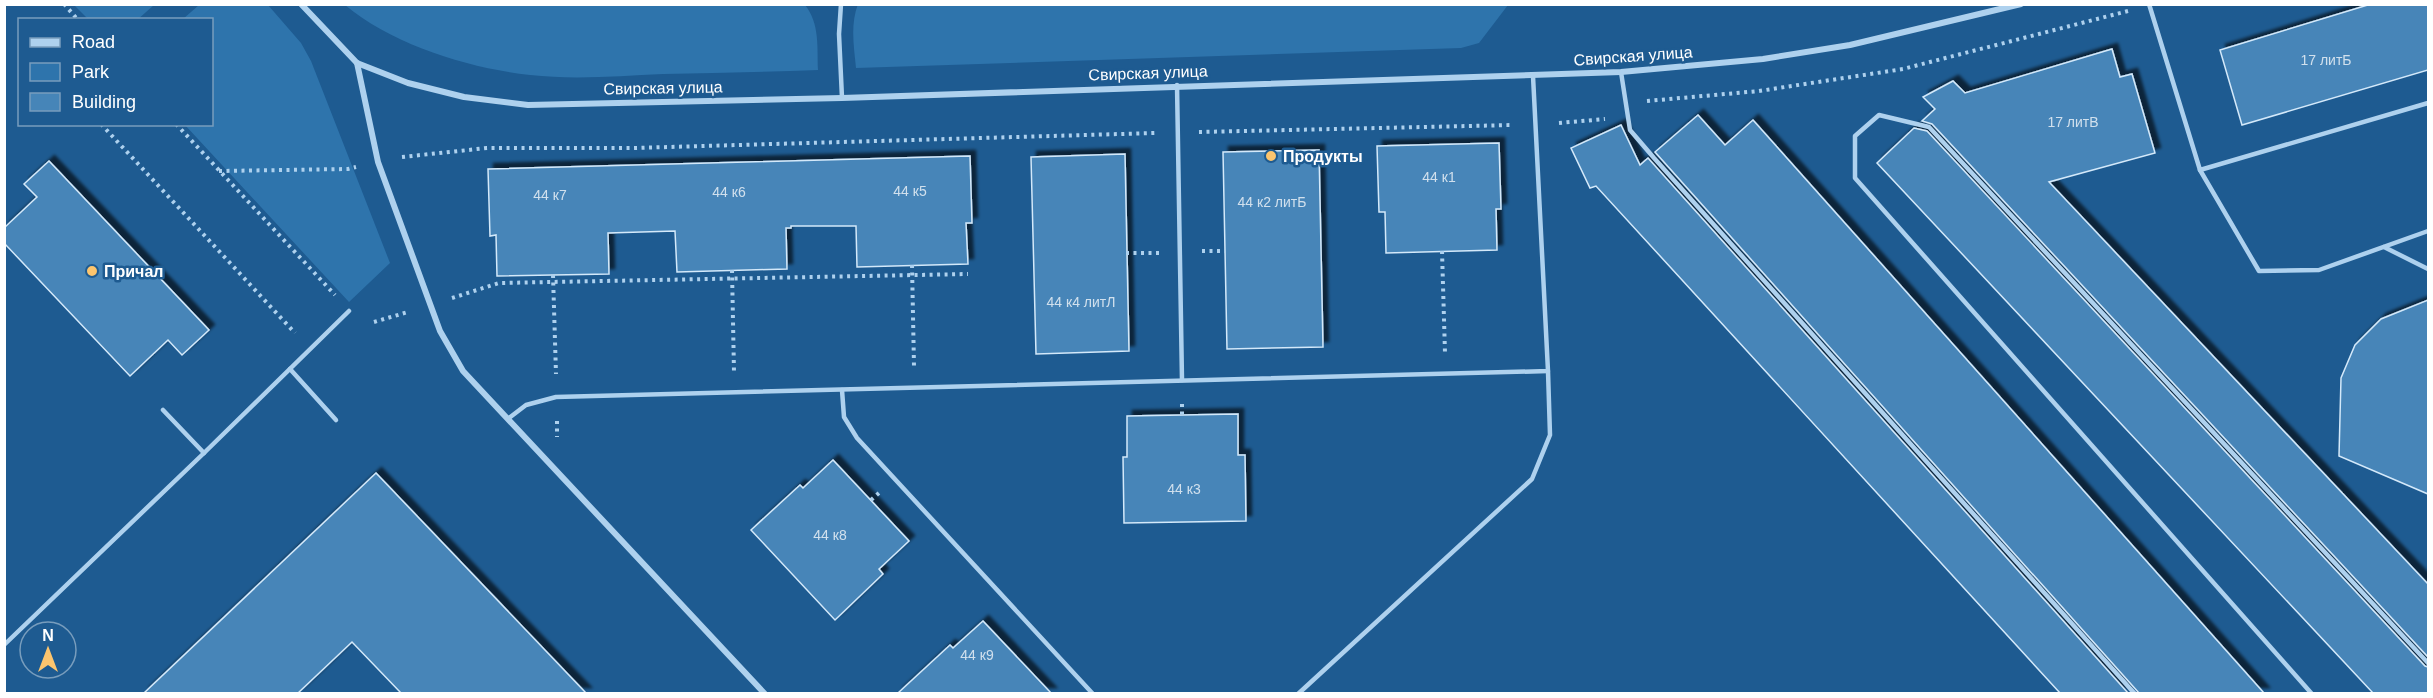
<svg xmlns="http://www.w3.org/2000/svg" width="2433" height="698" font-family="Arial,sans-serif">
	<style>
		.green { fill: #2e74ac }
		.building { fill: #4685b8; stroke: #d4e9fa; stroke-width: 1.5; filter: url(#shadow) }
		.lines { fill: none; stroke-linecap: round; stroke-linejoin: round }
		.path { stroke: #aed1ee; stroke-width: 4; stroke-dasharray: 3 4.5; stroke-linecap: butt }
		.service { stroke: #aed1ee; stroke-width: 4.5 }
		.minor { stroke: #aed1ee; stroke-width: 6 }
		.poi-dot { fill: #fcc56e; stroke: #1e5b91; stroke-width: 2 }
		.labels { text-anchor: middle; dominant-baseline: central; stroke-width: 5; stroke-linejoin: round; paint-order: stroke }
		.number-label { font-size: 14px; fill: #d1e0ed }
		.street-label { font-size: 16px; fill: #fff; stroke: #1e5b91 }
		.poi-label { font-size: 16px; font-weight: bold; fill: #fff; stroke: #1e5b91; text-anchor: start }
	</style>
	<defs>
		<filter id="shadow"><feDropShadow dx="5.5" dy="-5.5" stdDeviation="1.5" flood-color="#0009"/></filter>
	</defs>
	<rect width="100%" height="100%" fill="#1e5b91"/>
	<g class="green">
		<path d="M858 4H1508V5L1479 43 1461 48 856 68C854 47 850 25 858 4Z"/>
		<path d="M74 5H154L137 20 88 19Z"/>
		<path d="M199 5H268L301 43 311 61 390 263 349 302 185 125 212 124V20L183 19Z"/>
		<path d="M345 5H805C820 24 817 47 818 70 766 72 714 73 663 74 619 76 574 80 530 75 468 68 393 45 345 5Z"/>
	</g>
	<g class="building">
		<path d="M2371 4H2428V70L2242 125 2220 50Z"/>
		<path d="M2112 49 2120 77 2132 74 2155 153 2049 182 2428 584V657L1932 124 1922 121 1935 109 1923 97 1953 81 1965 93Z"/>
		<path d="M1698 115 1725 145 1753 120 2264 693H2139L1655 152Z"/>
		<path d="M1621 125 1640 165 1648 158 2128 693H2060L1596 186 1590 188 1571 148Z"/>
		<path d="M1914 128 1927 131 2425 666 2428 667V693H2373L1877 163Z"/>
		<path d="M1499 143 1501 209H1496L1497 250 1386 253 1385 212H1379L1377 146Z"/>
		<path d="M1319 150 1323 347 1227 349 1223 152Z"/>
		<path d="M1125 154 1129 351 1036 354 1031 157Z"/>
		<path d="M970 156 972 223H966L968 264 857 267 856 226H791V228H786L787 269 677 272 675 231 608 233 609 274 497 276 496 235 490 236 488 169Z"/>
		<path d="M49 161 209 330 182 355 168 340 130 376 4 243V228L37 197 24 184Z"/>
		<path d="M2428 300V494L2339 456 2341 378 2355 345 2381 319Z"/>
		<path d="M1238 414V455H1245L1246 521 1124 523 1123 457H1127V416Z"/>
		<path d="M833 460 909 541 879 569 883 574 835 620 751 530 800 485 803 488Z"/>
		<path d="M376 473 586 693H401L352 642 298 693H144Z"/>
		<path d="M983 621 1051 693H898L950 645 953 648Z"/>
	</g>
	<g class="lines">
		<g class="path">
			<path d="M64 4 78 20"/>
			<path d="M1647 101 1759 91 1903 69 2128 11"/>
			<path d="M1559 123 1605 119"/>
			<path d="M101 124 295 333"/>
			<path d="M176 124 335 295"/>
			<path d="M1199 132 1512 125"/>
			<path d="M402 157 487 148H634L1155 133"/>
			<path d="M219 171 348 169 356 167"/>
			<path d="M1202 251H1225"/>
			<path d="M1442 251 1445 353"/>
			<path d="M1126 253H1159"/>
			<path d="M912 265 914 366"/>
			<path d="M732 270 734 372"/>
			<path d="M553 275 556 374"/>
			<path d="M452 298 499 283 968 274"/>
			<path d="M374 322 408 312"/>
			<path d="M1182 404V415"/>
			<path d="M557 421V437"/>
			<path d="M871 500 879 493"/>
		</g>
		<g class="service">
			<path d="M841 4 839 34 842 98"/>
			<path d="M2149 4 2200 170 2428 103"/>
			<path d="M1621 72 1630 130 1654 158 2135 694"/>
			<path d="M1177 85 1182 380"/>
			<path d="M2200 170 2259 271 2319 270 2428 231"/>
			<path d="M2384 247 2428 269"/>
			<path d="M290 369 336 420"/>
			<path d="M842 390 844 417 857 438 1093 694"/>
			<path d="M163 410 204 453 349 311"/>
			<path d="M509 418 526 405 556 397 1548 371 1533 76"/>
			<path d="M4 645 204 453"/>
			<path d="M1298 694 1532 479 1550 435 1548 371"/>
			<path d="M2312 694 1855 178V136L1879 115 1929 127 2428 663"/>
		</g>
		<g class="minor">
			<path d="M301 4 357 63 408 83 464 97 528 105 842 98 1621 72 1763 59 1850 45 2021 4"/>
			<path d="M357 63 378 162 440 331 463 371 765 694"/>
		</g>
	</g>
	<g class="poi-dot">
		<circle cx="1271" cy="156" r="6"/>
		<circle cx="92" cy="271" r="6"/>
	</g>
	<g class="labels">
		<g class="number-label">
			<text x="2326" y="60">17 литБ</text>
			<text x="2073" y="122">17 литВ</text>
			<text x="1439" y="177">44 к1</text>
			<text x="910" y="191">44 к5</text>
			<text x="729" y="192">44 к6</text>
			<text x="550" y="195">44 к7</text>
			<text x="1272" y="202">44 к2 литБ</text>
			<text x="1081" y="302">44 к4 литЛ</text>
			<text x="1184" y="489">44 к3</text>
			<text x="830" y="535">44 к8</text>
			<text x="977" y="655">44 к9</text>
		</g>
		<g class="street-label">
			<text transform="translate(1633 56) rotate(-4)">Свирская улица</text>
			<text transform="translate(1148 73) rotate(-2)">Свирская улица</text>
			<text transform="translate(663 88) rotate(-1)">Свирская улица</text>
		</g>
		<g class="poi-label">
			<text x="1283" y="156">Продукты</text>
			<text x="104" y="271">Причал</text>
		</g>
	</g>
	<rect width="2433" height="698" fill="none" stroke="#ffffff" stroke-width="12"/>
	<rect x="18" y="18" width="195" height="108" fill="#1e5b91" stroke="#789dbd" stroke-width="1.5"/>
	<rect x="30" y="38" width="30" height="9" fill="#aed1ee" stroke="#789dbd" stroke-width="1.5"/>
	<text x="72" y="48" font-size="18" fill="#ffffff">Road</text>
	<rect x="30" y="63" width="30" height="18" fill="#2e74ac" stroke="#789dbd" stroke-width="1.5"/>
	<text x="72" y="78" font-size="18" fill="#ffffff">Park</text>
	<rect x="30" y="93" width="30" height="18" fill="#4685b8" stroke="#789dbd" stroke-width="1.5"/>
	<text x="72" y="108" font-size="18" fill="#ffffff">Building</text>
	<g transform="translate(48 650)"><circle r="28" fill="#1e5b91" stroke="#789dbd" stroke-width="1.5"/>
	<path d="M0-4.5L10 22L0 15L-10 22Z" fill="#fcc56e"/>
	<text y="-9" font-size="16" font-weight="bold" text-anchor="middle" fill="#ffffff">N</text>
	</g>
</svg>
